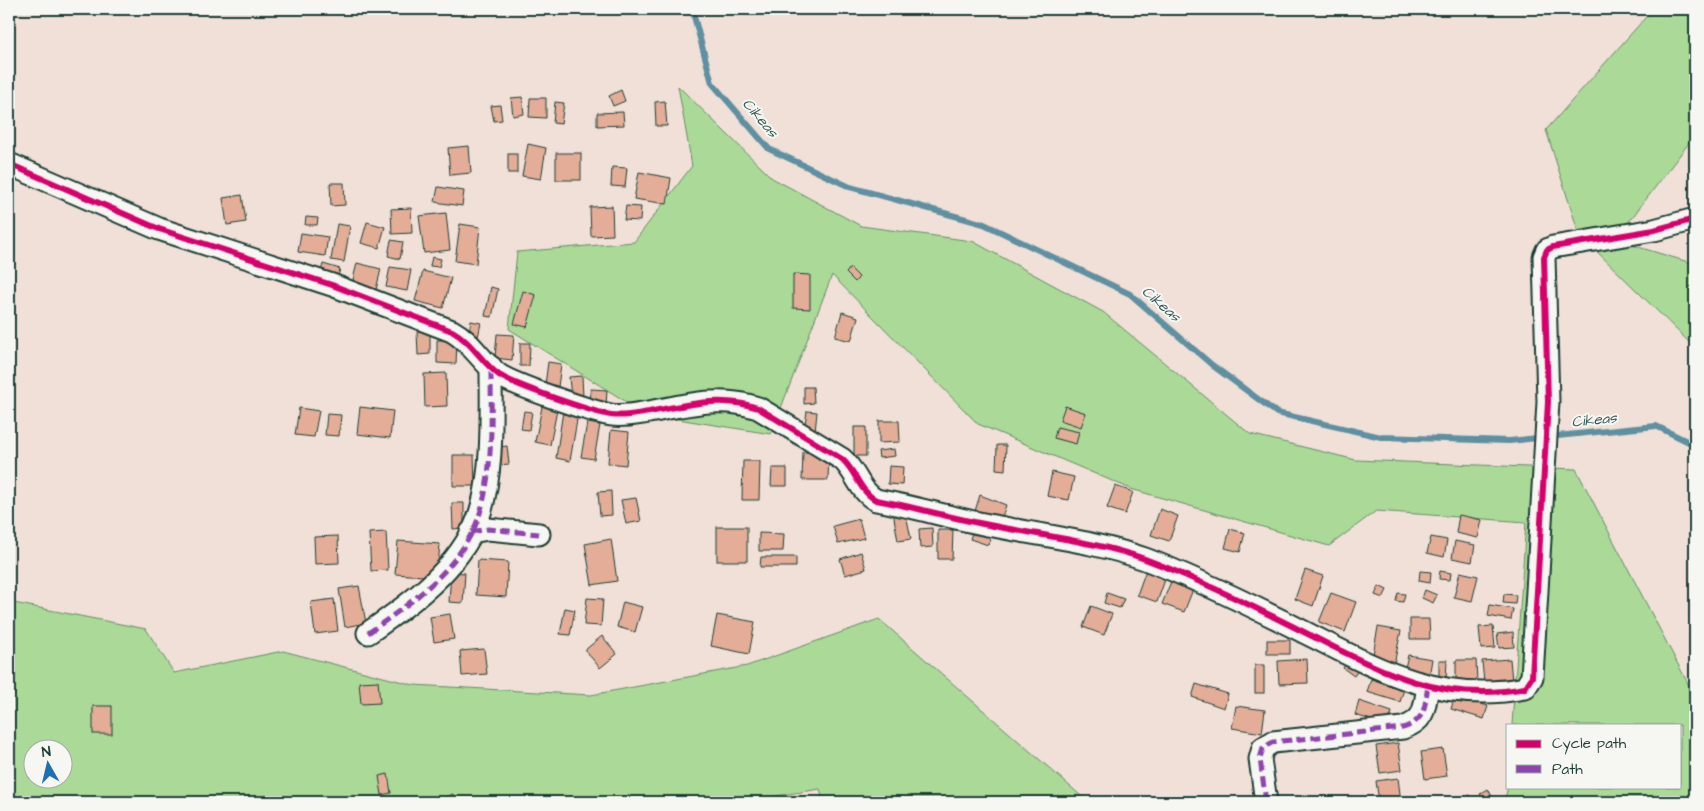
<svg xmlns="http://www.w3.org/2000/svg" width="1704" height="811" font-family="'Architects Daughter',sans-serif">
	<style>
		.green { fill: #abd998; stroke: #658b66; fill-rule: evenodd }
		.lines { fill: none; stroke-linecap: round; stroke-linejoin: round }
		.stream { stroke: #5f90a1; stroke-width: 6 }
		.building { fill: #e3ad98; stroke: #1f3d34 }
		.minor-casing { stroke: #1f3d34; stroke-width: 25 }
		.minor { stroke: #f6f6f2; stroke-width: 21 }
		.quiet { stroke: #8e44ad; stroke-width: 5; stroke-dasharray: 10 5; stroke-linecap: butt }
		.cycleway-casing { stroke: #f6f6f2; stroke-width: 9 }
		.cycleway { stroke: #d6006c; stroke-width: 6 }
		.labels { text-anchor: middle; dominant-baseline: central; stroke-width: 4; stroke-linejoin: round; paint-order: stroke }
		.water-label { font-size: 15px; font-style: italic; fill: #345958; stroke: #f6f6f2 }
	</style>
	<rect width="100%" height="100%" fill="#f0e0d7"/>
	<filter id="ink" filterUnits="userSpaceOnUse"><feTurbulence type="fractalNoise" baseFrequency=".02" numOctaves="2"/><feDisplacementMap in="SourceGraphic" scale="10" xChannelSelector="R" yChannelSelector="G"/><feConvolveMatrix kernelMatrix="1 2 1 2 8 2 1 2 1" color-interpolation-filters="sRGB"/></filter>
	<g filter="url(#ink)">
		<g class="green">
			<path d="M1653 9H1695V135L1615 240 1695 264V348L1579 234 1546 130Z"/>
			<path d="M678 86 772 178 861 226 972 241 1103 312 1250 434 1356 460 1576 469 1695 697V802H1504L1508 787H1680V725H1512L1526 522 1376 511 1329 546 1131 489 978 424 832 275 771 434 646 414 509 329 517 252 634 242 692 166Z"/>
			<path d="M9 602 146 629 174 673 283 651 414 685 591 695 747 666 879 619 1088 802H823L820 789 750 800V802H9ZM32 748H62V778H32Z"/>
		</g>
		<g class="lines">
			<path class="stream" d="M692 9 712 83 769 149 850 187 984 224 1130 294 1212 365 1277 413 1381 437 1509 441 1656 426 1695 445"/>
		</g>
		<g class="building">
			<path d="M621 90 625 101 613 106 609 96Z"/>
			<path d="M522 97 524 114 513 116 511 98Z"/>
			<path d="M530 98H546V118L529 117Z"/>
			<path d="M665 101 667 126H656L655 102Z"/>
			<path d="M555 102 564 103 561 124 553 123Z"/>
			<path d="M500 105 502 120 494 121 491 106Z"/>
			<path d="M623 112 624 125 597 126V113Z"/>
			<path d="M528 144 546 148 541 179 522 176Z"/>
			<path d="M469 146 471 173 450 175 448 148Z"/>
			<rect x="556" y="153" width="25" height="27"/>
			<rect x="508" y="154" width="9" height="19"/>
			<path d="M612 167 627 168 625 187 611 186Z"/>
			<path d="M639 172 671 178 667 204 634 199Z"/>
			<path d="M330 183H344L345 205 331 206Z"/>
			<path d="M438 187 464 191 462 206 435 202Z"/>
			<path d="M242 195 246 222 227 225 223 198Z"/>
			<path d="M612 206 613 235 591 236 590 207Z"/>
			<path d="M626 206 641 207 640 221 624 220Z"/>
			<path d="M411 208 412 233 392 234 391 209Z"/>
			<path d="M446 213 450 250 424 253 419 216Z"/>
			<path d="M306 217 318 218 317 225H305Z"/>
			<path d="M367 222 385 227 379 248 361 243Z"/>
			<path d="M337 224 350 226 344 262 331 260Z"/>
			<path d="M460 224 480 227 476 264 455 261Z"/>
			<path d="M301 233 328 237 325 256 298 252Z"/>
			<path d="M391 240 403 242 400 259 388 256Z"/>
			<path d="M432 257 441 259 439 267 430 266Z"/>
			<path d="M357 263 381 269 375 294 351 288Z"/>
			<path d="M323 264 340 269 337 280 320 275Z"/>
			<path d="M390 267 411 270 407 291 386 287Z"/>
			<path d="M850 268 859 277 855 282 846 273Z"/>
			<path d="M423 271 451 278 443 308 415 301Z"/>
			<path d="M793 274 810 275V309L793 308Z"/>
			<path d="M491 287 498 289 492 317 485 316Z"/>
			<path d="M523 291 536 295 527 327 514 324Z"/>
			<path d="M842 312 858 317 851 341 835 337Z"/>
			<path d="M471 321 481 323 478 337 468 336Z"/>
			<path d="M417 331H430V354L418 355Z"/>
			<path d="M497 334 514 335 512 360 495 358Z"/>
			<path d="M437 340H457L456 364 437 363Z"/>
			<path d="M520 343H530L529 366H520Z"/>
			<path d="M548 362 561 364 558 387 545 385Z"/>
			<path d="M446 373 447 406 425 407 424 374Z"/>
			<path d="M582 376 583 397H571L569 377Z"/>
			<path d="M804 387H813L814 403 804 404Z"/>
			<path d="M591 389 607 390 606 406 590 405Z"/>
			<path d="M543 402 558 405 550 445 535 442Z"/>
			<path d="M1065 406 1086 413 1081 427 1060 420Z"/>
			<path d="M360 407 393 411 390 438 357 434Z"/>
			<path d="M299 408 319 411 314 437 295 435Z"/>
			<path d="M524 411 532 412 529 430 521 429Z"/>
			<path d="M563 411 578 414 570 461 556 458Z"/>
			<path d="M807 411 817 412 815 432 804 431Z"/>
			<path d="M327 414 341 415 339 436 325 435Z"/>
			<path d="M879 421H899L900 442 879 443Z"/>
			<path d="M587 423 600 425 594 459 581 457Z"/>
			<rect x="854" y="427" width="12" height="29"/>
			<path d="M1057 427 1079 432 1076 444 1054 438Z"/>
			<path d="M611 430 629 432 626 465 608 463Z"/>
			<path d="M997 445H1006L1005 470 996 469Z"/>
			<path d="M507 446 509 464 499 465 498 447Z"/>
			<path d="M894 449 895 456 879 458 878 451Z"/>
			<path d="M803 452 829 453 828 480H802Z"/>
			<path d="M453 455H474L475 486H453Z"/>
			<path d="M743 461H760L759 500H742Z"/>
			<path d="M889 466 903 467 902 485 888 484Z"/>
			<path d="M772 468H787V486H771Z"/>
			<path d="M1052 472 1074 477 1069 500 1047 496Z"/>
			<path d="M1115 486 1133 492 1125 514 1107 508Z"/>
			<path d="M611 491 612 515 600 516 598 492Z"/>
			<path d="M980 495 1006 505 1001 520 975 511Z"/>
			<path d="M636 498 641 521 626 524 621 500Z"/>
			<path d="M452 503H464V528L453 529Z"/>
			<path d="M905 509 911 539 898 541 893 512Z"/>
			<path d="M1160 509 1178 516 1169 541 1151 535Z"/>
			<path d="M1459 515 1482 520 1478 538 1456 533Z"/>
			<path d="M859 519 864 538 838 544 833 526Z"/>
			<path d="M975 524 993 530 988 545 970 539Z"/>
			<rect x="717" y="527" width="30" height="34"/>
			<path d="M932 528 933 547 920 548 919 529Z"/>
			<path d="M1230 529 1245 533 1240 552 1225 548Z"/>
			<path d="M938 530H953L952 559H938Z"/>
			<path d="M386 532 388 570 371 571 369 533Z"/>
			<path d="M759 533 784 534 783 551H759Z"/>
			<path d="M338 536 339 563 315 564 314 537Z"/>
			<path d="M1431 537 1447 540 1444 557 1427 553Z"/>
			<path d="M611 539 617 581 592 585 585 544Z"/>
			<path d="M398 541 440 544 437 577 395 574Z"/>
			<path d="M1455 541 1475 545 1472 562 1452 558Z"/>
			<path d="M861 552 866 569 845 575 840 559Z"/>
			<path d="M761 557H796V567H760Z"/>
			<path d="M478 560 508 562 506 597 476 595Z"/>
			<path d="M1146 570 1166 577 1157 602 1137 595Z"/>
			<path d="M1305 570 1323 576 1313 606 1295 599Z"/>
			<path d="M1420 571 1431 572 1430 583 1419 581Z"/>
			<path d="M1440 571 1451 573 1450 580 1439 579Z"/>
			<path d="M451 572 465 573 463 603 449 602Z"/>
			<path d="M1460 572 1478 576 1472 601 1454 597Z"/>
			<path d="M1172 579 1194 587 1184 612 1162 604Z"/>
			<path d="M359 586 366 623 345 627 339 589Z"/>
			<path d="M1379 586 1387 590 1383 598 1375 595Z"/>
			<path d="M1425 590 1437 595 1433 603 1422 598Z"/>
			<path d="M1107 593 1124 599 1120 608 1104 603Z"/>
			<path d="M1331 593 1356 602 1345 632 1319 622Z"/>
			<path d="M1398 593 1405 594 1403 602 1396 601Z"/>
			<path d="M1504 594 1516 595 1515 604 1503 603Z"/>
			<path d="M587 598 603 599 601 626 584 625Z"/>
			<path d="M334 599 338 631 315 634 311 602Z"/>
			<path d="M623 602 642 607 635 632 617 627Z"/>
			<path d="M1490 605 1513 609 1511 620 1488 616Z"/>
			<path d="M1091 606 1112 614 1104 635 1083 627Z"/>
			<path d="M565 608 575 610 570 635 560 634Z"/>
			<path d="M450 614 454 639 434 642 430 617Z"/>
			<path d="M717 615 755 622 749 654 711 646Z"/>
			<path d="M1410 619H1429L1430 639H1410Z"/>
			<path d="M1493 626 1495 648 1481 649 1479 627Z"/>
			<path d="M1378 627 1401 631 1394 664 1372 660Z"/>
			<path d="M1513 632 1514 647 1499 648 1497 634Z"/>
			<path d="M602 636 617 654 600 668 585 650Z"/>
			<rect x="1267" y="640" width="23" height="14"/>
			<path d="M484 649 487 674 462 676 460 651Z"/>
			<path d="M1408 655 1432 659 1429 677 1404 672Z"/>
			<path d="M1350 658 1361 666 1354 676 1343 668Z"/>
			<path d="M1307 659 1308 683 1279 684 1278 661Z"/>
			<path d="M1510 659 1512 681 1484 683 1482 661Z"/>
			<path d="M1439 660H1447L1446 680 1439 679Z"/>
			<path d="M1456 660H1476L1477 683 1456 684Z"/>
			<rect x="1255" y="665" width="9" height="28"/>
			<path d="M1371 679 1404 689 1400 702 1367 692Z"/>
			<path d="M378 681 380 703 361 704 359 682Z"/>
			<path d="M1196 684 1228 694 1224 708 1192 697Z"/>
			<path d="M1455 696 1488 706 1484 719 1451 709Z"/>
			<path d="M1359 701 1392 712 1388 725 1355 715Z"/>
			<rect x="93" y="706" width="19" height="28"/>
			<path d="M1236 706 1265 710 1262 733 1232 728Z"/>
			<path d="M1398 743 1402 770 1380 773 1376 746Z"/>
			<path d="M1443 749 1447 776 1425 779 1421 752Z"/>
			<path d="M388 774 391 793 382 795 379 776Z"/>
			<path d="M1398 778 1401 802H1379L1376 781Z"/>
			<path d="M1488 789 1495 802H1484L1480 794Z"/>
			<path d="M453 794 457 802H438L437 800Z"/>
			<path d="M1470 795 1474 802H1457Z"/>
		</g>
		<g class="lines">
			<defs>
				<g id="minor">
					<path d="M9 164 159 229 332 285 452 331C472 342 481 362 499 375 514 385 592 412 611 415 624 417 636 414 649 412 686 405 721 395 758 408L842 459C856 471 859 491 876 500 916 507 954 519 994 526 1044 536 1097 542 1145 559 1193 577 1240 600 1286 623 1365 662 1432 706 1525 688L1532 677 1548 402 1544 257 1547 250 1553 247 1654 230 1695 219"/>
					<path d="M471 532 488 529 539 534"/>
					<path d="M368 633C410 604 459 569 478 519 494 475 491 414 491 367"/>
					<path d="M1266 802 1260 759 1263 748 1273 742 1403 728C1426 720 1424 708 1428 686"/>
				</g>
			</defs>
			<use href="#minor" class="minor-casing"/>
			<use href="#minor" class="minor"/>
			<g class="quiet">
				<path d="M471 532 488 529 539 534"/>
				<path d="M368 633C410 604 459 569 478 519 494 475 491 414 491 367"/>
				<path d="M1266 802 1260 759 1263 748 1273 742 1403 728C1426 720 1424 708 1428 686"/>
			</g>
			<defs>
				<path id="cycleway" d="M9 164 159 229 332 285 452 331C472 342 481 362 499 375 514 385 592 412 611 415 624 417 636 414 649 412 686 405 721 395 758 408L842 459C856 471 859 491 876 500 916 507 954 519 994 526 1044 536 1097 542 1145 559 1193 577 1240 600 1286 623 1365 662 1432 706 1525 688L1532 677 1548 402 1544 257 1547 250 1553 247 1654 230 1695 219"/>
			</defs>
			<use href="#cycleway" class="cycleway-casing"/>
			<use href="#cycleway" class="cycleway"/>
		</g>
	</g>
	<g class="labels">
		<g class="water-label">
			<text transform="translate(760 118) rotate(49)">Cikeas</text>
			<text transform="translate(1161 304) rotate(41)">Cikeas</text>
			<text transform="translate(1594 420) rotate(-6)">Cikeas</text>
		</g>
	</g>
	<rect width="1704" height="811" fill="none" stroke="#f6f6f2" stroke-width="30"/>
	<rect x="15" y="15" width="1674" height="781" fill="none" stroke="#1f3d34" stroke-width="2" filter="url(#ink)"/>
	<rect x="1506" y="724" width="175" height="65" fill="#f6f6f2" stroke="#a0aca6"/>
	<rect x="1516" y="740" width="25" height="8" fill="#d6006c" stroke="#a0aca6"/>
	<text x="1552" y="748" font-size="15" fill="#1f3d34">Cycle path</text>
	<rect x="1516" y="765" width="25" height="8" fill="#8e44ad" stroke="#a0aca6"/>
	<text x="1552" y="774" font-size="15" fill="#1f3d34">Path</text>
	<g transform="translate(48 764) rotate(352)"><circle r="24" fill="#f6f6f2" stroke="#a0aca6"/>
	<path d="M0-4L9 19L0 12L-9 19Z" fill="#1f6fb2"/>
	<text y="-8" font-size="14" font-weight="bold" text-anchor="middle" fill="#1f3d34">N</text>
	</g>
</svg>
